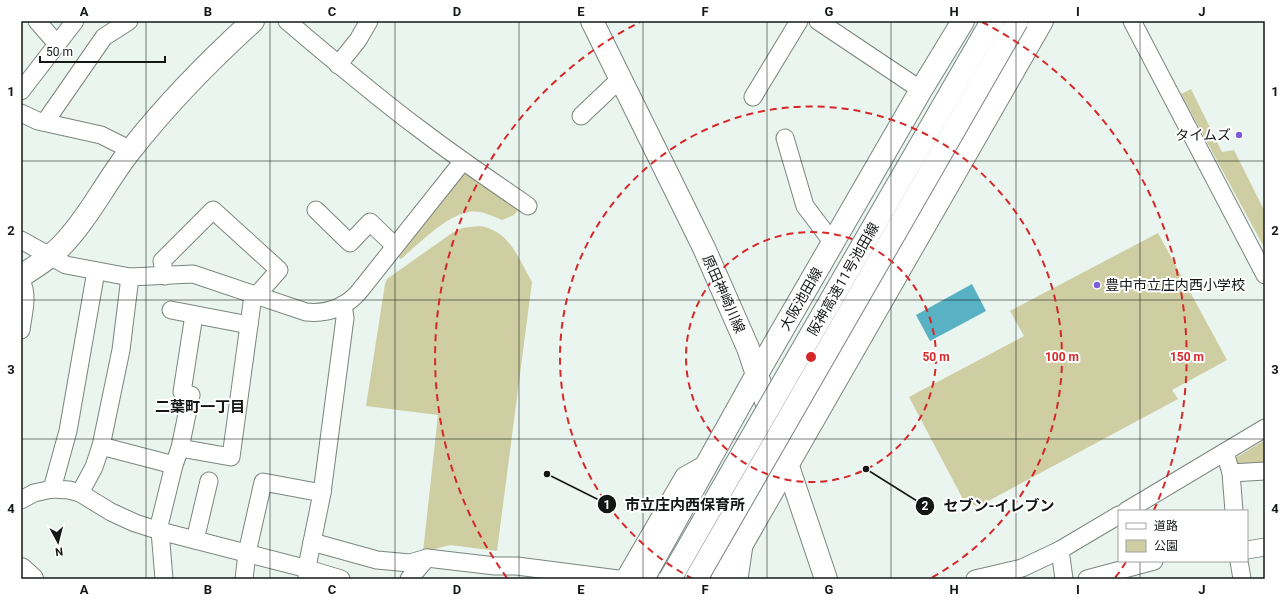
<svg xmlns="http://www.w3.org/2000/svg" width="1286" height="600" font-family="Roboto,'Noto Sans JP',sans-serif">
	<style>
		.green { fill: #cecea2 }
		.water { fill: #58b2c4 }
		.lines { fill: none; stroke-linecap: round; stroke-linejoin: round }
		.minor-casing { stroke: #7a857f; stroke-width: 19 }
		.tertiary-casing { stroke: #7a857f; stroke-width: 24 }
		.primary-casing { stroke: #7a857f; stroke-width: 24 }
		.minor { stroke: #fff; stroke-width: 17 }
		.tertiary { stroke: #fff; stroke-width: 22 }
		.primary { stroke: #fff; stroke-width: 22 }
		.motorway-bridge-casing { stroke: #7a857f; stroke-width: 24; stroke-linecap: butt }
		.motorway-bridge { stroke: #fff; stroke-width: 22 }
		.grid { fill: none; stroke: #131715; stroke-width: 1; stroke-opacity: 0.55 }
		.ring { fill: none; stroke: #d62828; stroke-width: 2; stroke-dasharray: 7 5 }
		.poi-dot { fill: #7f5dd8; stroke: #fff; stroke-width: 1.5 }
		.labels { text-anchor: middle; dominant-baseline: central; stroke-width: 4; stroke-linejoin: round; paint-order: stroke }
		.poi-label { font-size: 14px; fill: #131715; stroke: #fff; text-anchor: end }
		.street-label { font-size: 14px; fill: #131715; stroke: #fff }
		.neighbourhood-label { font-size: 15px; font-weight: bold; fill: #131715; stroke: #fff }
		.centre { fill: #d62828; stroke: #fff; stroke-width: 2 }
		.ring-label { font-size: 12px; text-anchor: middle; font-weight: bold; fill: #d62828; stroke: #fff; stroke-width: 4; stroke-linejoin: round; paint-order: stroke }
		.leader { fill: none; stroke: #131715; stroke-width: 1.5 }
		.callout-dot { fill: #131715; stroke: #fff; stroke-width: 1.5 }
		.mark-label { font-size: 12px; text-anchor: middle; font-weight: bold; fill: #fff }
		.callout-label { font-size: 15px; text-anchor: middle; font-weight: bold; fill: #131715; stroke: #fff; stroke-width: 4; stroke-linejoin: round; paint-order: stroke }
		.neatline { fill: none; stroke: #131715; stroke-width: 1.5 }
		.grid-label { font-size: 13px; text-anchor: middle; font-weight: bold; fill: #131715 }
	</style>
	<rect width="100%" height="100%" fill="#e9f5ee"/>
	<g class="green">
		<path d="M1191 89 1222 152 1234 150 1265 212V249L1181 94Z"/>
		<path d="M463 173H472L519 209 514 215 502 220C492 216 481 210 469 212 445 216 419 244 401 259L396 256Z"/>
		<path d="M480 226C510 231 518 258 532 282L497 551 450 545 423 552 438 415 366 406 385 284 387 279 452 233 462 228Z"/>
		<path d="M1158 233 1227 360 1172 390 1178 399 979 506 965 503 909 397 1024 336 1010 311Z"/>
		<path d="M1265 440V465L1236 466 1235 458Z"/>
	</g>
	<path class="water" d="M972 284 986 311 930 341 916 315Z"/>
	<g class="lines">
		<defs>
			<g id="minor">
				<path d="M37 21 57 44"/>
				<path d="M287 21C331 58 375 96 421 130 456 157 492 181 528 206"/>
				<path d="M818 21 921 90"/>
				<path d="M1132 21 1265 275"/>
				<path d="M338 65 358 40 369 21"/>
				<path d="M21 91 75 21"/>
				<path d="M753 97 799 21"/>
				<path d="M21 113 38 121 101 135 131 150"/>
				<path d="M581 116 620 79"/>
				<path d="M45 122 104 37 129 21"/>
				<path d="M785 138 805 206 833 243"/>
				<path d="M316 210 350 243 370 222 395 246"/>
				<path d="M21 240 66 265 130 277 193 274 306 312C326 314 344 308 358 293L463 161"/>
				<path d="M165 276 162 261 213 210 279 270 257 295 252 303 231 457 180 448"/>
				<path d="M21 281C29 295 23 314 21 330"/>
				<path d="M171 310 249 325"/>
				<path d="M101 446 174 465"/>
				<path d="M1225 452 1231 473 1234 511"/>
				<path d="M1231 473 1265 471"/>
				<path d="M52 489 68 431 96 271"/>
				<path d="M80 493 94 467 101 446 121 350 130 277"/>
				<path d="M21 500 34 493 52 489 69 490 80 493 111 512 135 523 160 531 308 569 341 579"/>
				<path d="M1126 511 1265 428"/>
				<path d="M158 530 174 465 180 448 191 395 182 392 194 315"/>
				<path d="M160 531 164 579"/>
				<path d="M195 540 209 481"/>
				<path d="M312 542 377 560 410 563 427 558 495 566H517L618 579"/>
				<path d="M1060 550 1064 579"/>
				<path d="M1247 550 1265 547"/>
				<path d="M1239 561 1242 579"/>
				<path d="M244 579 247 553 263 482 322 493"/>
				<path d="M307 579 308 562 322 493 345 318 343 305"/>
				<path d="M409 579 427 558"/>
				<path d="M624 579 684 476 707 463"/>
				<path d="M739 579 744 545"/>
				<path d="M975 579 1022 568 1060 550 1119 515"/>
				<path d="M1087 579 1154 561"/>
			</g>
			<g id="tertiary">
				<path d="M592 21 704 248 748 348 826 579"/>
				<path d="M21 276C37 266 54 255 66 241 91 214 107 180 130 151 166 105 209 61 253 21"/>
				<path d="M21 569 32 579"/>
			</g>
			<g id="primary">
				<path d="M643 579 757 374 921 90 963 21"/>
				<path d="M722 579 1042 21"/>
			</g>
		</defs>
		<use href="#minor" class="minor-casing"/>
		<use href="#tertiary" class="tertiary-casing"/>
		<use href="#primary" class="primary-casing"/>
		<use href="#minor" class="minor"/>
		<use href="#tertiary" class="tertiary"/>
		<use href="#primary" class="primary"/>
		<defs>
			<g id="motorway-bridge">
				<path d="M670 579 992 21"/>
				<path d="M696 579 1017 21"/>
			</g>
		</defs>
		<use href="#motorway-bridge" class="motorway-bridge-casing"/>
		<use href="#motorway-bridge" class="motorway-bridge"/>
	</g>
	<path class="grid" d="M146 21V579M270 21V579M395 21V579M519 21V579M643 21V579M767 21V579M891 21V579M1016 21V579M1140 21V511M21 161H1265M21 300H1265M21 439H1265M1140 561V579"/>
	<g class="ring">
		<circle cx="811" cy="357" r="125"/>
		<path d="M693 579A251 251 0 1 1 929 579"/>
		<path d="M1126 562A376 376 0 0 1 1115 578M507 578A376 376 0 0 1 640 22M982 22A376 376 0 0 1 1154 510"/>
	</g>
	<g class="poi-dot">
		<circle cx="1239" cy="135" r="4"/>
		<circle cx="1097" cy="285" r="4"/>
	</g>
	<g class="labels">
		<g class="poi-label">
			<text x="1231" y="135">タイムズ</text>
			<text x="1105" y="285" text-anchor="start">豊中市立庄内西小学校</text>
		</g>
		<g class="street-label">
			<text transform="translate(843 279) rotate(-60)">阪神高速11号池田線</text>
			<text transform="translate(724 294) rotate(66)">原田神崎川線</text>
			<text transform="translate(801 299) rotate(-60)">大阪池田線</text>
		</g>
		<g class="neighbourhood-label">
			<text x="200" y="407">二葉町一丁目</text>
		</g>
	</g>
	<circle cx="811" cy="357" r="6" class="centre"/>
	<g class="ring-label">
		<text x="936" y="361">50 m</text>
		<text x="1062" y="361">100 m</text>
		<text x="1187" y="361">150 m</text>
	</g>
	<path class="leader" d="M547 474L607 504M866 469L925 506"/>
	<g class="callout-dot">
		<circle cx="547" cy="474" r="4"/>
		<circle cx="866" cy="469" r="4"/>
		<circle cx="607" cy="504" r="10"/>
		<circle cx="925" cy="506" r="10"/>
	</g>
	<g class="mark-label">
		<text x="607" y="509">1</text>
		<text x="925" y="510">2</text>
	</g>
	<g class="callout-label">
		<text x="685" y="510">市立庄内西保育所</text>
		<text x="999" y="511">セブン-イレブン</text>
	</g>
	<rect width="1286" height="600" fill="none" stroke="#ffffff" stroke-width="44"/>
	<rect x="1118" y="510" width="130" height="52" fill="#ffffff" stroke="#a1a2a1"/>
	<rect x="1126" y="523" width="20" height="6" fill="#ffffff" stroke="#a1a2a1"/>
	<text x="1154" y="530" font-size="12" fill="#131715">道路</text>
	<rect x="1126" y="540" width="20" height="12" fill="#cecea2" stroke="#a1a2a1"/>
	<text x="1154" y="550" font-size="12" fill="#131715">公園</text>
	<g transform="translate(58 542) rotate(173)" stroke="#ffffff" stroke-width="3" paint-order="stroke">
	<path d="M0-3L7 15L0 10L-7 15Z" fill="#131715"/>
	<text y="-6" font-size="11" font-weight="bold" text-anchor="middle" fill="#131715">N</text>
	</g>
	<path d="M40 56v6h125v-6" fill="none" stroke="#131715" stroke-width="2"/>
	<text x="46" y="56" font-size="12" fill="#131715" stroke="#ffffff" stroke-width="3" paint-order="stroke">50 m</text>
	<rect x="22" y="22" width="1242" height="556" class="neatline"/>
	<g class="grid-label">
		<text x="84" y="16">A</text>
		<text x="208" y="16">B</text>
		<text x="332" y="16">C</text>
		<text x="457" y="16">D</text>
		<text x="581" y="16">E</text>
		<text x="705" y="16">F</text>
		<text x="829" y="16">G</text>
		<text x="954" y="16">H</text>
		<text x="1078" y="16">I</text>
		<text x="1202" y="16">J</text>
		<text x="11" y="96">1</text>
		<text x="1275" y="96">1</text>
		<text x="11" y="235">2</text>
		<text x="1275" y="235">2</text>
		<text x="11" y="374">3</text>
		<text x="1275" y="374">3</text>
		<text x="11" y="513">4</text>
		<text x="1275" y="513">4</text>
		<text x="84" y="594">A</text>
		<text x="208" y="594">B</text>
		<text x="332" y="594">C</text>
		<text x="457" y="594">D</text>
		<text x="581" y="594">E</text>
		<text x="705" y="594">F</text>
		<text x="829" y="594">G</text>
		<text x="954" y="594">H</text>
		<text x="1078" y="594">I</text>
		<text x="1202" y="594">J</text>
	</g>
</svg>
